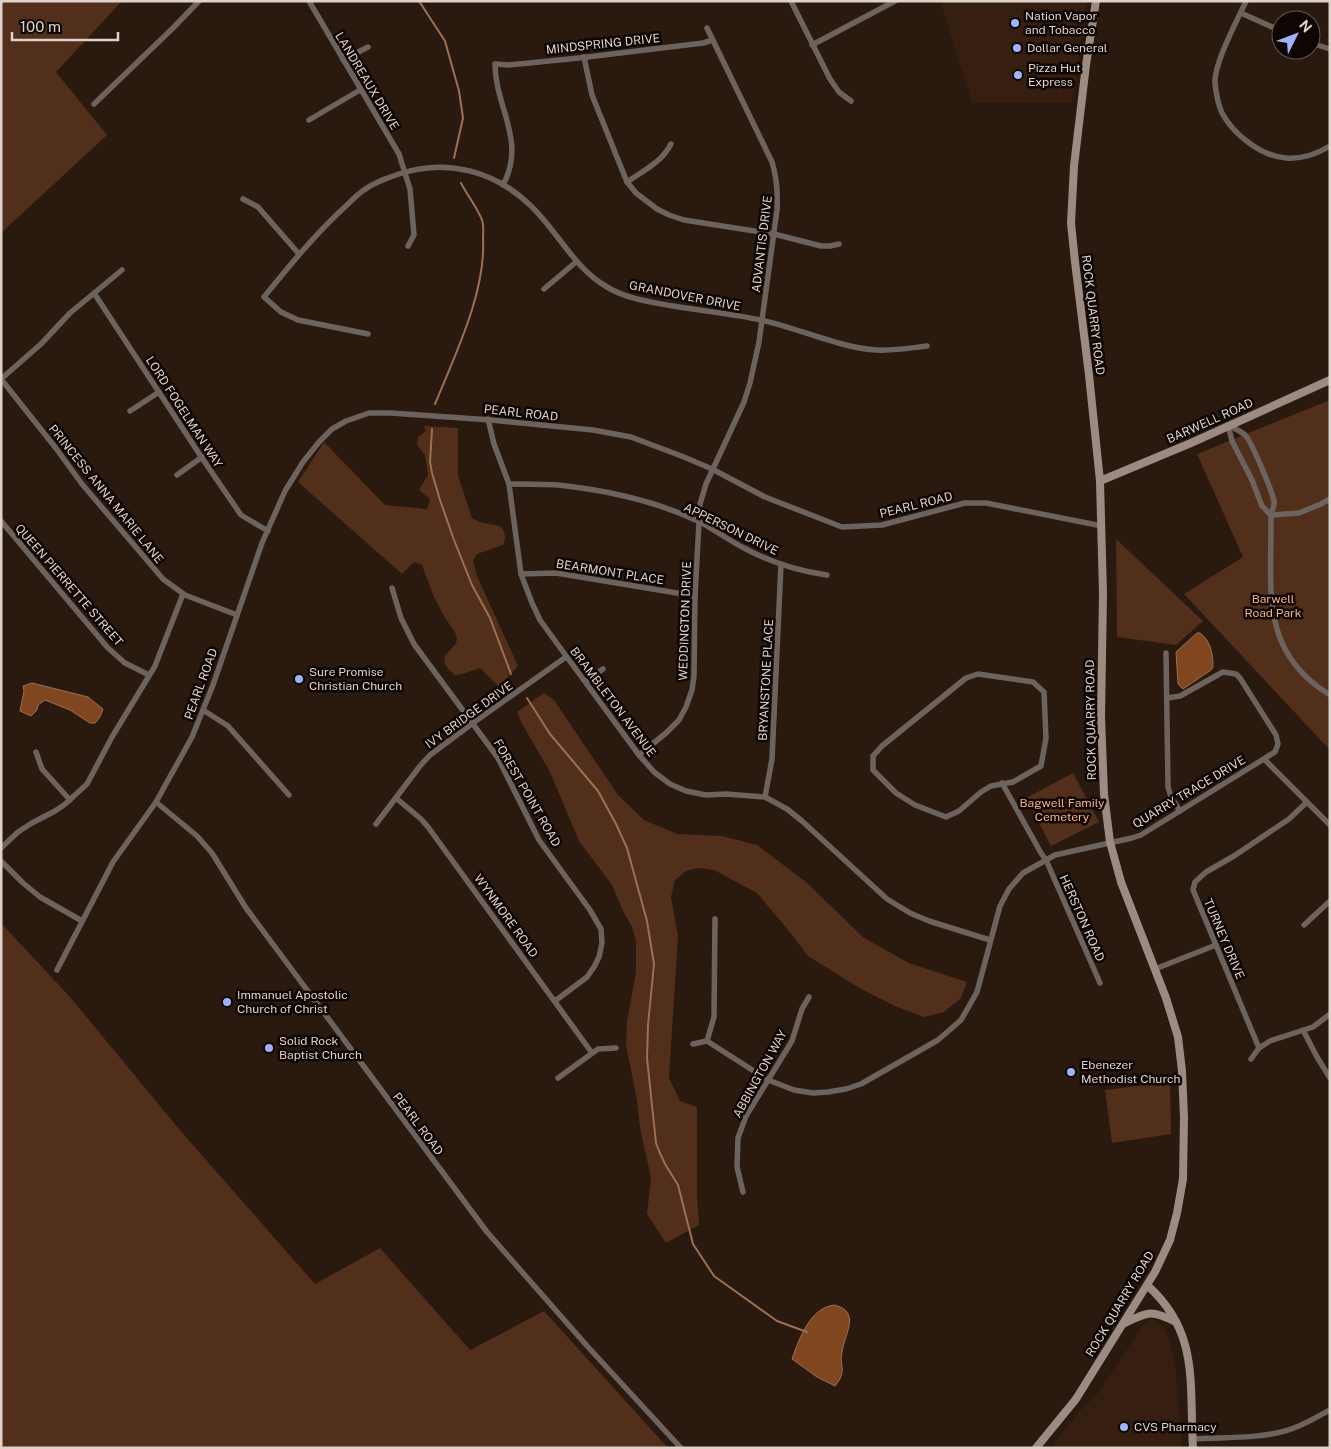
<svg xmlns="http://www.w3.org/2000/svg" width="1331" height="1449" font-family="'Public Sans',sans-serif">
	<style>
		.built { fill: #361f10 }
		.green { fill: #512f1a }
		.water { fill: #7f4620; stroke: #9c7053 }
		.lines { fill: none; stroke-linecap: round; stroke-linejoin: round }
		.stream { stroke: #9c7053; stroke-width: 2 }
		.street { stroke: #6d635e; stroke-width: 5.5 }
		.secondary { stroke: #9b8b83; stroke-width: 8 }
		.poi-dot { fill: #9fb3fd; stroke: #0d0603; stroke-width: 2 }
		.labels { text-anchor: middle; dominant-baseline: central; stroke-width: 5; stroke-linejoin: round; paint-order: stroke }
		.poi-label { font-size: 12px; fill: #dfd2cb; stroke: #0d0603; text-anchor: start }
		.street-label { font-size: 12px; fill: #dfd2cb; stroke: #0d0603 }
		.park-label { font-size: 12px; fill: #f6b087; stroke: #0d0603 }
	</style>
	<rect width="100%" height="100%" fill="#2a190e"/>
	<g class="built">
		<path d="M940 1H1086L1072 103H972Z"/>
		<path d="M1152 1319 1157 1320 1164 1328 1170 1343 1175 1362 1182 1448H1051L1078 1413 1098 1393 1144 1324Z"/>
	</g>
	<g class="green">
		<path d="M1 1H122L56 72 107 135 1 233Z"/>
		<path d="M1330 400V750L1184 594 1243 557 1197 454Z"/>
		<path d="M424 426 458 428V476L472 518 479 522 500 526C506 532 506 538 503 545L477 554 473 560 477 576 518 666 499 687 480 668 463 674 455 675 448 669 444 662 445 656 456 643 457 639 455 632 445 618 433 595 422 565 414 562 402 574 298 482 324 442 385 505 427 509 430 499 419 490 428 475 425 455 417 445 418 437 426 431Z"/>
		<path d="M1116 539 1203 621 1176 645 1117 637Z"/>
		<path d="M544 693 554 700 618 795 644 820 677 834 722 836 757 845 806 882 864 938 909 963 967 982 961 998 944 1012 924 1017 895 1006 861 989 808 956 789 931 757 893 714 870 698 868 686 871 675 880 671 897 678 936 669 1078 680 1101 697 1107V1196L699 1225 666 1243 647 1214 651 1178 640 1128 637 1100 626 1045 627 1021 636 972V941L632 927 623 911 612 885 579 841 550 772 521 722 517 712Z"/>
		<path d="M1073 773 1099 822 1051 846 1026 798Z"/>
		<path d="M1 923 70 997 179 1129 315 1284 380 1248 470 1350 544 1311 668 1448H1Z"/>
		<path d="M1170 1082 1171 1134 1112 1143 1105 1090Z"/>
	</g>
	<g class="water">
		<path d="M1197 633H1200C1211 641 1213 655 1213 667L1211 670 1183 689 1178 684 1176 652Z"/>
		<path d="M32 683 88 697 103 709 100 717 95 723H90L70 710 45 700 38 705 37 710 31 716 20 711 24 691 23 686Z"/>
		<path d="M834 1305C862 1311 844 1335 842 1352 839 1368 848 1370 835 1386L817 1377 792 1359C799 1339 810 1308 834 1305Z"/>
	</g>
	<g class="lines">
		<g class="stream">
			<path d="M419 1 445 41 459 91 463 118 454 158"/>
			<path d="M1 2V1"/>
			<path d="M435 404C455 355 486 292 483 239 483 233 484 225 482 220 477 207 467 195 461 183"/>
			<path d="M432 429 430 462 432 473 440 500 454 540 472 585 490 618 511 674"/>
			<path d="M527 698 550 734 598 791 616 824 627 848 647 921 654 964 648 1025 647 1058 656 1143 659 1151 665 1164 678 1185 693 1244 714 1276 777 1321 807 1332"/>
		</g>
		<g class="street">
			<path d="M309 1 399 154 410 189 414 235 408 246"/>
			<path d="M791 1 830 79 839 92 851 101"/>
			<path d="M1246 1C1237 21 1214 63 1215 83 1216 93 1218 104 1222 113 1234 135 1261 156 1286 158 1301 159 1317 154 1330 146"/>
			<path d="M1241 13 1281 31"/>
			<path d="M1311 43 1330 49"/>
			<path d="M812 45 895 1"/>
			<path d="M584 57 592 95 627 182 636 193 657 209 669 215 684 220 774 234 821 246H830L839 244"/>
			<path d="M343 60 368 47"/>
			<path d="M94 104 173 28 199 1"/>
			<path d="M309 120 360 90"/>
			<path d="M627 182C643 171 662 162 671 144"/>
			<path d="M503 185C527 141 495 107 495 64L509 65 579 58 703 43 713 40"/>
			<path d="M243 199 258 207 299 254"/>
			<path d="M544 289 576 262"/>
			<path d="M94 293 202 458 241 515 268 531"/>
			<path d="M368 334 298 320 281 312 264 297C290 265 316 233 347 205 352 200 358 194 364 190 375 182 387 178 399 174 447 158 495 171 531 206 558 232 574 268 607 287 627 299 650 302 673 306 703 311 732 314 761 320 798 328 840 348 877 350 894 351 910 348 927 346"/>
			<path d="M1 379 55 447 82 484 163 579 185 595 237 615"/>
			<path d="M1 379 41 344 70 313 122 270"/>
			<path d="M130 411 159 392"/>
			<path d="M488 419 494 444 509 484 521 574 532 603 540 620 561 649 639 755 654 772 670 784 686 791 706 795 726 794 765 797 787 809 802 821 887 899 910 913 929 921 990 940"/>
			<path d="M1228 425C1233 428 1241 431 1245 435 1251 440 1272 491 1274 501 1275 505 1272 510 1271 515 1271 521 1271 528 1271 534 1270 601 1265 655 1330 695"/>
			<path d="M1228 425 1232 441 1252 480 1262 506 1271 515"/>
			<path d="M177 475 202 457"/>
			<path d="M509 484C525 484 542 484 558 485 605 490 655 501 698 521 714 529 728 540 744 548 770 562 798 571 827 575"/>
			<path d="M1271 515 1299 513 1321 504 1330 499"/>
			<path d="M1 521 108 648 125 663 149 675"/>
			<path d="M521 574 556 573 695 596"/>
			<path d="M392 588 401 618 414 644 498 758 539 840 590 910 601 929 602 943 599 957 594 967 587 977 555 1001"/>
			<path d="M1166 653 1168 787 1171 797 1180 811"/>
			<path d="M978 674 1033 682 1044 692 1046 738 1041 766 1013 782 991 786 981 792 959 811 946 817 915 805 896 793 873 770V756L882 746 966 678Z"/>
			<path d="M586 682 603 669"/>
			<path d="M203 710 228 726 289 795"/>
			<path d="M36 752 42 769 70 800"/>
			<path d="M639 755 666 733 679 720 686 707 692 690 694 676 695 596 700 504 706 484 744 402 750 383 759 342 777 210C778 193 777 178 772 162L707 28"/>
			<path d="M1264 759 1330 825"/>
			<path d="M1002 783 1041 853 1046 860 1100 983"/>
			<path d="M765 797 772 759 781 564"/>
			<path d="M396 798 421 819 428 827 592 1053"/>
			<path d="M376 824 420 766 430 755 473 723 566 657"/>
			<path d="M1 848 18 832 32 823 55 811 64 805 87 784 112 737 155 666 183 594"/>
			<path d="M1 861 23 883 40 897 82 921"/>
			<path d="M1304 925 1330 901"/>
			<path d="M1155 969 1216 945"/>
			<path d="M57 970 113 862 156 802"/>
			<path d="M1303 1030 1317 1057 1330 1078"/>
			<path d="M707 1041 714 1017 715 919"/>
			<path d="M693 1044 707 1041 768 1080 794 1090 813 1093 828 1092 846 1089 861 1084 938 1040 961 1020 977 992 1000 906 1009 889 1023 873 1055 855 1132 838 1141 835 1275 752 1278 744 1276 735 1240 678 1236 674 1223 672 1180 696 1167 698"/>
			<path d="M1259 1048 1193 890 1195 882 1206 872 1234 856 1289 819 1307 802"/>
			<path d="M1251 1059 1259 1048 1270 1041 1313 1027 1330 1014"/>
			<path d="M558 1078 598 1049 616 1048"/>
			<path d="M743 1192 737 1167 738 1138 746 1116 792 1041 802 1009 809 997"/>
			<path d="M1193 1439C1223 1437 1255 1439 1285 1431 1301 1427 1315 1418 1330 1410"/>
			<path d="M681 1448 588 1347 487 1232 246 908 212 853 197 836 156 802 192 737 213 685 262 543 285 491 303 462 319 442 332 429 346 421 369 413H391L491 420 593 430 631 437 684 457 712 469 765 497 842 527 882 525 965 503H986L1102 526"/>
		</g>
		<g class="secondary">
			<path d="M1100 481 1191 443 1330 380"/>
			<path d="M1148 1286C1200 1333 1189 1385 1193 1448"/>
			<path d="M1123 1324C1148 1312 1150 1309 1176 1322"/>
			<path d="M1036 1448 1076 1399 1155 1272 1170 1240 1177 1213 1183 1179 1184 1117 1182 1071 1178 1037 1166 998 1121 882 1110 842 1104 794 1101 717 1103 594 1100 481 1089 375 1075 262 1071 223 1074 166 1086 65 1096 1"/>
		</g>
	</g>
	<g class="poi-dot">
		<circle cx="1015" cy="23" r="5"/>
		<circle cx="1017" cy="48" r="5"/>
		<circle cx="1018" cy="75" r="5"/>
		<circle cx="299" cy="679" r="5"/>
		<circle cx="227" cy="1002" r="5"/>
		<circle cx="269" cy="1048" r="5"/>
		<circle cx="1071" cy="1072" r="5"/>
		<circle cx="1124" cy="1427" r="5"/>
	</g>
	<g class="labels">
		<g class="poi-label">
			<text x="1025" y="16">Nation Vapor<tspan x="1025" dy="14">and Tobacco</tspan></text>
			<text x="1027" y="48">Dollar General</text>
			<text x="1028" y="68">Pizza Hut<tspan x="1028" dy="14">Express</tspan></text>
			<text x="309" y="672">Sure Promise<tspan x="309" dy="14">Christian Church</tspan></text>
			<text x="237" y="995">Immanuel Apostolic<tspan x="237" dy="14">Church of Christ</tspan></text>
			<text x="279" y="1041">Solid Rock<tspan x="279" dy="14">Baptist Church</tspan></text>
			<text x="1081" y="1065">Ebenezer<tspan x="1081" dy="14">Methodist Church</tspan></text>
			<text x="1134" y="1427">CVS Pharmacy</text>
		</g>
		<g class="street-label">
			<text transform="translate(603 44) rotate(-6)">MINDSPRING DRIVE</text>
			<text transform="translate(367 81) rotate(59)">LANDREAUX DRIVE</text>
			<text transform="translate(762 244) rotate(-83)">ADVANTIS DRIVE</text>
			<text transform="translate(685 296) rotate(11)">GRANDOVER DRIVE</text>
			<text transform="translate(1093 315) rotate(83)">ROCK QUARRY ROAD</text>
			<text transform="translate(184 412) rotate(57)">LORD FOGELMAN WAY</text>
			<text transform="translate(521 413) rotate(6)">PEARL ROAD</text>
			<text transform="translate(1210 421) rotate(-24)">BARWELL ROAD</text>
			<text transform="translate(106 494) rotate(51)">PRINCESS ANNA MARIE LANE</text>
			<text transform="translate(916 505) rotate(-14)">PEARL ROAD</text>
			<text transform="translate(731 529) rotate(26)">APPERSON DRIVE</text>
			<text transform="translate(610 572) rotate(9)">BEARMONT PLACE</text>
			<text transform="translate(69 585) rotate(49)">QUEEN PIERRETTE STREET</text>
			<text transform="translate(685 621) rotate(-88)">WEDDINGTON DRIVE</text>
			<text transform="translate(766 680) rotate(-87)">BRYANSTONE PLACE</text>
			<text transform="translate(201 684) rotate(-70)">PEARL ROAD</text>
			<text transform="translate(613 702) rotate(53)">BRAMBLETON AVENUE</text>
			<text transform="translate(469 715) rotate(-36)">IVY BRIDGE DRIVE</text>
			<text transform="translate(1091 720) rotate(-91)">ROCK QUARRY ROAD</text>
			<text transform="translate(1189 792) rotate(-31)">QUARRY TRACE DRIVE</text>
			<text transform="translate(527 793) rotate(60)">FOREST POINT ROAD</text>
			<text transform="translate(506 916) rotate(54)">WYNMORE ROAD</text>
			<text transform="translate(1082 918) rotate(66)">HERSTON ROAD</text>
			<text transform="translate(1224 939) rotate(67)">TURNEY DRIVE</text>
			<text transform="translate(760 1074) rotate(-61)">ABBINGTON WAY</text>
			<text transform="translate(418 1124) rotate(53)">PEARL ROAD</text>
			<text transform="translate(1120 1304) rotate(-59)">ROCK QUARRY ROAD</text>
		</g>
		<g class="park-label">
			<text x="1273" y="599">Barwell<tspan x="1273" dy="14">Road Park</tspan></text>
			<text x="1062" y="803">Bagwell Family<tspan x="1062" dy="14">Cemetery</tspan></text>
		</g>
	</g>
	<rect width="1331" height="1449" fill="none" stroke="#dfd2cb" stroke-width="5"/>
	<g transform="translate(1296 35) rotate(48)"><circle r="24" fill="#0d0603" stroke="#615853"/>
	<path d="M0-4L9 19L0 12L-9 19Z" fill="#9fb3fd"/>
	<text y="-8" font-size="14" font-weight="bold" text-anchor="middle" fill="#dfd2cb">N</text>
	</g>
	<path d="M12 32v8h106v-8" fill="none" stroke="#dfd2cb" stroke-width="2.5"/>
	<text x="20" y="32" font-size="15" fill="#dfd2cb" stroke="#0d0603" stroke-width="4" paint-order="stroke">100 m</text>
</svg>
